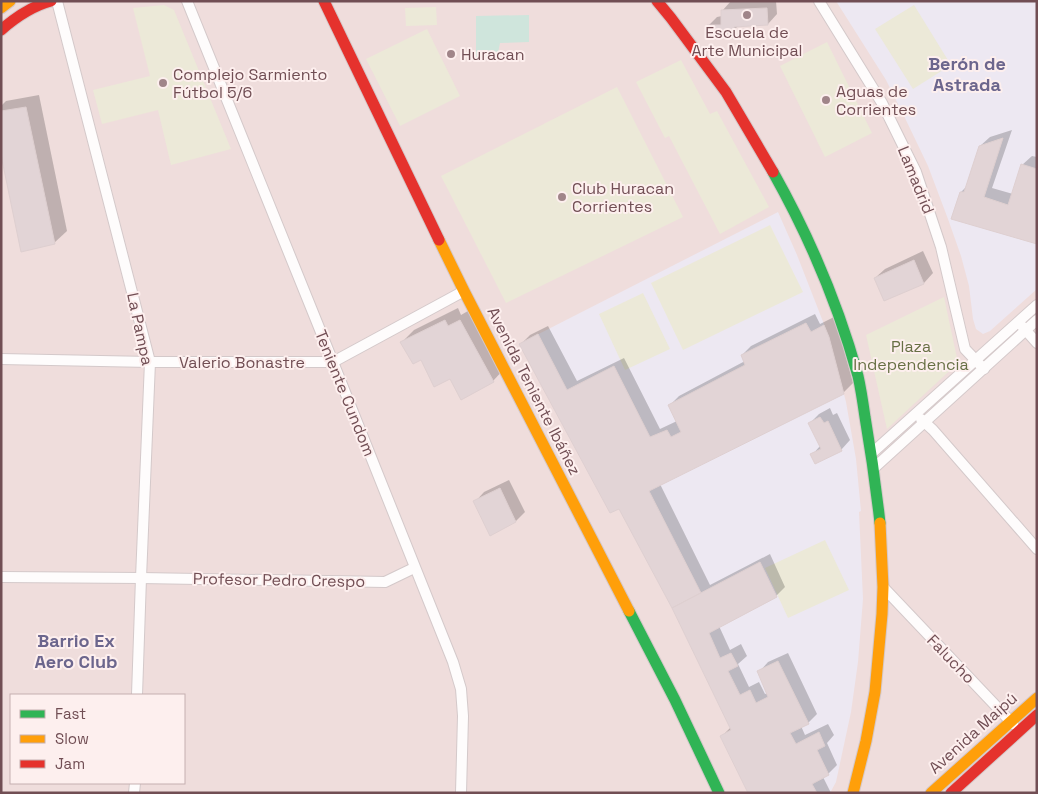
<svg xmlns="http://www.w3.org/2000/svg" width="1038" height="794" font-family="'Space Grotesk',sans-serif">
	<style>
		.residential { fill: #efdddc; fill-rule: evenodd }
		.education { fill: #ede8f2 }
		.green { fill: #ece9d8 }
		.water { fill: #cfe5dc }
		.shadow { fill: #0003 }
		.building { fill: #e2d4d6; stroke: #decfd0 }
		.lines { fill: none; stroke-linecap: round; stroke-linejoin: round }
		.street-casing { stroke: #d4c9ca; stroke-width: 12 }
		.fast-casing { stroke: #d4c8c9; stroke-width: 13 }
		.slow-casing { stroke: #d4c8c9; stroke-width: 13 }
		.jam-casing { stroke: #d4c8c9; stroke-width: 13 }
		.street { stroke: #fefcfc; stroke-width: 10 }
		.fast { stroke: #30b455; stroke-width: 11 }
		.slow { stroke: #ff9f0a; stroke-width: 11 }
		.jam { stroke: #e5322d; stroke-width: 11 }
		.poi-dot { fill: #a08589; stroke: #fdefee; stroke-width: 2 }
		.labels { text-anchor: middle; dominant-baseline: central; stroke-width: 4; stroke-linejoin: round; paint-order: stroke }
		.poi-label { font-size: 16px; fill: #714e54; stroke: #fdefee; text-anchor: start }
		.street-label { font-size: 16px; fill: #714e54; stroke: #fdefee }
		.park-label { font-size: 16px; fill: #687045; stroke: #fdefee }
		.neighbourhood-label { font-size: 18px; font-weight: bold; fill: #6c668d; stroke: #fdefee }
	</style>
	<rect width="100%" height="100%" fill="#f6ecec"/>
	<path class="residential" d="M1 1H1037V793H1ZM11 695H184V783H11Z"/>
	<g class="education">
		<path d="M836 1H1037V289L990 331 983 334 976 329 973 319 969 286 961 256 948 219 928 166 905 118 886 80Z"/>
		<path d="M778 212 797 255 829 337 846 402 856 459 861 511 859 512 863 599 858 662 851 712 836 782 830 793H748L720 736 731 730 672 608 619 509 610 513 519 344Z"/>
	</g>
	<g class="green">
		<path d="M164 5 174 10 231 149 171 165 158 110 102 124 93 90 150 76 133 8Z"/>
		<path d="M914 5 951 65 913 89 875 29Z"/>
		<path d="M436 7 437 25 406 26 405 8Z"/>
		<path d="M427 29 460 96 400 126 366 59Z"/>
		<path d="M827 42 872 133 825 157 780 66Z"/>
		<path d="M681 60 710 114 717 111 769 207 720 234 669 136 665 138 636 82Z"/>
		<path d="M617 87 683 217 506 303 441 176Z"/>
		<path d="M770 225 803 292 683 350 651 283Z"/>
		<path d="M643 293 670 349 625 370 599 314Z"/>
		<path d="M944 297 958 363 887 429 866 335Z"/>
		<path d="M825 540 849 590 788 618 765 568Z"/>
	</g>
	<path class="water" d="M529 15V42L500 43 498 53C492 58 484 57 476 58V16Z"/>
	<g class="shadow">
		<path d="M731 1H776L777 14 768 24 739 25 733 31 708 26 717 17 722 16V11Z"/>
		<path d="M39 95 67 231 54 243 1 149V106L6 101Z"/>
		<path d="M1012 130 992 188 1013 194 1022 165 1032 156 1037 157V243L961 192 968 185 980 146 990 137Z"/>
		<path d="M923 251 933 273 924 283 885 300 875 278 885 269Z"/>
		<path d="M458 308 461 315 473 308 505 368 493 381 451 377 421 358 402 342 414 330Z"/>
		<path d="M815 314 820 324 834 317 838 328 853 383 843 393 660 484 710 585 770 554 785 587 776 596 719 626 730 650 741 644 747 656 738 664 749 687 759 682 765 694 768 693 759 672 768 662 788 653 817 714 808 723 801 726 805 735 828 724 834 735 827 743 837 765 828 774 823 777 831 793H765L721 737 731 727 673 607 620 507 521 344 530 335 548 326 577 381 624 358 660 429 677 421 670 405 679 396 745 361 742 355 751 346Z"/>
		<path d="M830 408 833 415 837 413 850 440 841 450 812 455 820 446 810 423 819 414Z"/>
		<path d="M509 480 525 512 516 521 475 502 484 492Z"/>
	</g>
	<g class="building">
		<path d="M767 8 768 25 734 27V33L708 35 707 25H721V10Z"/>
		<path d="M26 107 55 244 21 252 1 155V111Z"/>
		<path d="M1003 138 984 197 1008 205 1021 164 1037 169V244L951 219 960 192H964L979 146Z"/>
		<path d="M914 260 924 284 884 301 874 278Z"/>
		<path d="M445 320 448 326 460 320 494 382 461 400 450 379 434 387 421 360 413 364 400 342Z"/>
		<path d="M806 323 811 332 824 325 829 337 844 394 649 491 701 593 672 608 619 509 610 513 519 344 538 334 567 390 614 366 650 437 667 430 671 437 681 432 668 405 745 365 741 355Z"/>
		<path d="M820 417 824 423 828 421 842 451 815 464 810 454 821 449 808 423Z"/>
		<path d="M500 488 516 522 490 536 473 501Z"/>
		<path d="M760 562 777 597 709 633 720 658 731 653 738 666 728 671 740 695 750 690 756 703 768 697 757 671 778 661 809 724 790 733 796 744 819 732 825 746 817 750 829 775 812 784 817 793H748L720 736 731 730 672 608Z"/>
	</g>
	<g class="lines">
		<defs>
			<g id="street">
				<path d="M57 1 150 362 141 578 137 695"/>
				<path d="M187 1 333 362 453 662 461 689 463 716 461 793"/>
				<path d="M819 1 882 103 916 172 941 247 965 349 984 369"/>
				<path d="M1021 325 1037 343"/>
				<path d="M1 359 150 362H333L464 291"/>
				<path d="M921 419 933 430 1037 549"/>
				<path d="M872 453 1037 305"/>
				<path d="M874 468 1037 320"/>
				<path d="M1 577 141 578 385 582 414 568"/>
				<path d="M883 587 1013 724"/>
				<path d="M134 793 135 783"/>
			</g>
			<g id="fast">
				<path d="M773 172C809 236 838 304 858 376 861 389 863 403 865 417 871 452 876 487 880 523"/>
				<path d="M629 611 675 700 719 793"/>
			</g>
			<g id="slow">
				<path d="M1 8 10 1"/>
				<path d="M439 240 464 291 629 611"/>
				<path d="M853 793 866 741 875 692 882 614 883 587 880 523"/>
				<path d="M931 793 1037 698"/>
			</g>
			<g id="jam">
				<path d="M324 1 439 240"/>
				<path d="M657 1 671 18 726 92 773 172"/>
				<path d="M1 30C16 17 32 6 51 1"/>
				<path d="M951 793 1037 715"/>
			</g>
		</defs>
		<use href="#street" class="street-casing"/>
		<use href="#fast" class="fast-casing"/>
		<use href="#slow" class="slow-casing"/>
		<use href="#jam" class="jam-casing"/>
		<use href="#street" class="street"/>
		<use href="#fast" class="fast"/>
		<use href="#slow" class="slow"/>
		<use href="#jam" class="jam"/>
	</g>
	<g class="poi-dot">
		<circle cx="747" cy="15" r="5"/>
		<circle cx="451" cy="54" r="5"/>
		<circle cx="163" cy="83" r="5"/>
		<circle cx="826" cy="100" r="5"/>
		<circle cx="562" cy="197" r="5"/>
	</g>
	<g class="labels">
		<g class="poi-label">
			<text x="747" y="32" text-anchor="middle">Escuela de<tspan x="747" dy="18">Arte Municipal</tspan></text>
			<text x="461" y="54">Huracan</text>
			<text x="173" y="74">Complejo Sarmiento<tspan x="173" dy="18">Fútbol 5/6</tspan></text>
			<text x="836" y="91">Aguas de<tspan x="836" dy="18">Corrientes</tspan></text>
			<text x="572" y="188">Club Huracan<tspan x="572" dy="18">Corrientes</tspan></text>
		</g>
		<g class="street-label">
			<text transform="translate(916 180) rotate(68)">Lamadrid</text>
			<text transform="translate(140 329) rotate(78)">La Pampa</text>
			<text x="242" y="362">Valerio Bonastre</text>
			<text transform="translate(534 391) rotate(63)">Avenida Teniente Ibáñez</text>
			<text transform="translate(345 393) rotate(68)">Teniente Cundom</text>
			<text transform="translate(279 580) rotate(1)">Profesor Pedro Crespo</text>
			<text transform="translate(951 659) rotate(46)">Falucho</text>
			<text transform="translate(973 733) rotate(-42)">Avenida Maipú</text>
		</g>
		<g class="park-label">
			<text x="911" y="346">Plaza<tspan x="911" dy="18">Independencia</tspan></text>
		</g>
		<g class="neighbourhood-label">
			<text x="967" y="63">Berón de<tspan x="967" dy="21">Astrada</tspan></text>
			<text x="76" y="640">Barrio Ex<tspan x="76" dy="21">Aero Club</tspan></text>
		</g>
	</g>
	<rect width="1038" height="794" fill="none" stroke="#714e54" stroke-width="5"/>
	<rect x="10" y="694" width="175" height="90" fill="#fdefee" stroke="#c5afb0"/>
	<rect x="20" y="710" width="25" height="8" fill="#30b455" stroke="#c5afb0"/>
	<text x="55" y="719" font-size="15" fill="#714e54">Fast</text>
	<rect x="20" y="735" width="25" height="8" fill="#ff9f0a" stroke="#c5afb0"/>
	<text x="55" y="744" font-size="15" fill="#714e54">Slow</text>
	<rect x="20" y="760" width="25" height="8" fill="#e5322d" stroke="#c5afb0"/>
	<text x="55" y="769" font-size="15" fill="#714e54">Jam</text>
</svg>
